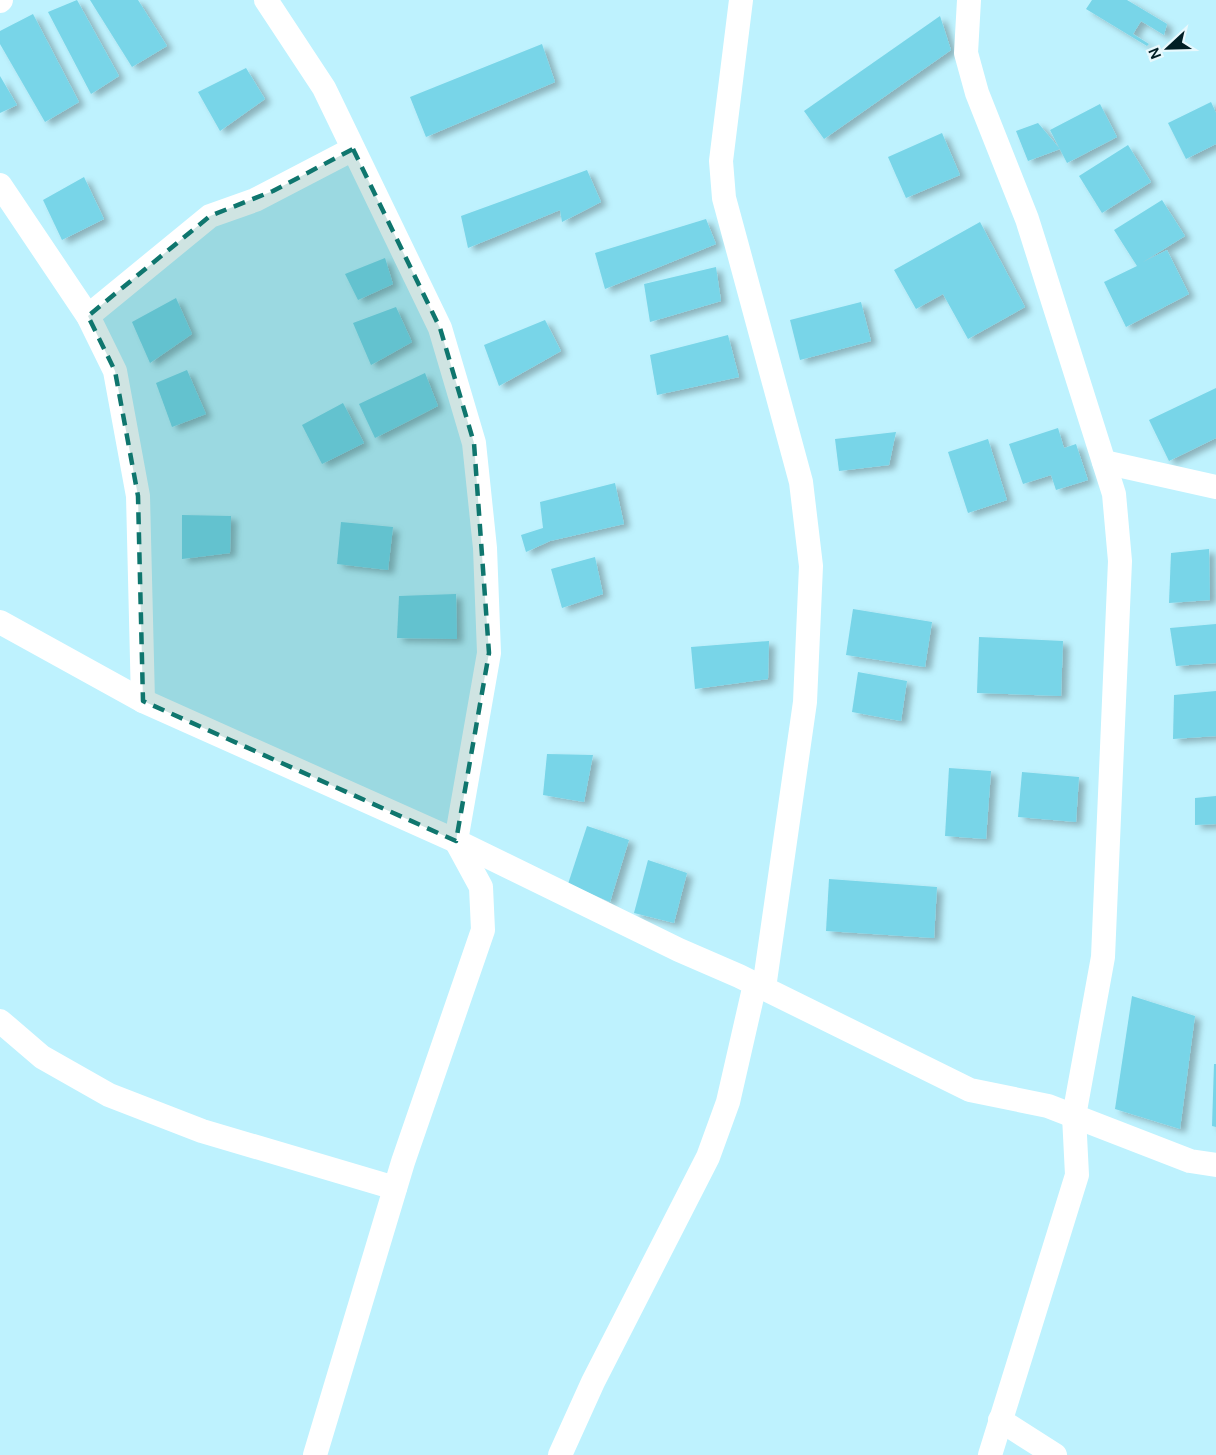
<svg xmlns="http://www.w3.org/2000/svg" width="1216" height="1455" font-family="Karla,sans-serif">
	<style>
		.building { fill: #78d5e8; filter: url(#shadow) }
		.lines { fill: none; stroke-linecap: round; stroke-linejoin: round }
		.minor { stroke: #fff; stroke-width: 24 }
		.marked { fill: #0f766e; fill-opacity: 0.2; stroke: #0f766e; stroke-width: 4.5; stroke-dasharray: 12 8; stroke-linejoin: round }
	</style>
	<defs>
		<filter id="shadow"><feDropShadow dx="6" dy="4" stdDeviation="3" flood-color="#0004"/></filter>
	</defs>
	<rect width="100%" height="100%" fill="#bef2fe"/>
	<g class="building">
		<path d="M77 0 119 76 91 94 48 12Z"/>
		<path d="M90 0H138L167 46 132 67Z"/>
		<path d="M1092 0H1127L1167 24 1164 35 1141 21 1133 34 1149 44 1147 46 1086 9Z"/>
		<path d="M33 14 79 102 45 122 0 44V31Z"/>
		<path d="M940 16 951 50 824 139 804 111Z"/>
		<path d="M542 44 555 82 426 137 410 97Z"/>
		<path d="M246 68 265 99 220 131 198 92Z"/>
		<path d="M0 76 17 105 0 113Z"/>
		<path d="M1211 102 1216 113V144L1186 159 1168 123Z"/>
		<path d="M1100 104 1117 137 1067 163 1050 130Z"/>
		<path d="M1038 123 1060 149 1028 161 1016 131Z"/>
		<path d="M942 133 960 175 906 198 888 157Z"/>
		<path d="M1128 145 1151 182 1102 213 1079 176Z"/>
		<path d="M587 170 601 202 562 222 560 210 468 248 461 216Z"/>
		<path d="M84 177 104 219 62 240 43 200Z"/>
		<path d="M1162 200 1185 236 1143 262 1167 250 1189 294 1126 327 1104 282 1137 266 1114 230Z"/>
		<path d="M706 219 716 244 605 289 595 253Z"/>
		<path d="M980 222 1025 307 968 339 943 294 916 309 894 270Z"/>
		<path d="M385 258 393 284 358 300 345 274Z"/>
		<path d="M716 267 721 301 650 322 644 284Z"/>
		<path d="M176 298 192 334 150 363 132 322Z"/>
		<path d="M861 302 871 341 800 360 790 320Z"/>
		<path d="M396 307 412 342 371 365 353 323Z"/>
		<path d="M545 320 561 351 499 386 484 345Z"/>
		<path d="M728 335 739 377 657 395 650 355Z"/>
		<path d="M187 370 206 414 172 427 156 383Z"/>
		<path d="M425 373 438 406 375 438 359 404Z"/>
		<path d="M1216 388V438L1169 461 1149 420Z"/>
		<path d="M343 403 364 443 322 464 302 425Z"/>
		<path d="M1058 428 1064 448 1076 444 1088 480 1056 490 1051 475 1023 484 1009 444Z"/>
		<path d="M896 432 889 465 839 471 835 439Z"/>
		<path d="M988 439 1007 500 968 513 948 452Z"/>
		<path d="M615 483 624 524 550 541 526 552 521 535 543 528 540 502Z"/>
		<path d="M182 515 231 516 230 553 182 559Z"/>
		<path d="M341 522 393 527 388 570 337 564Z"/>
		<path d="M1209 549 1210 600 1169 603 1171 553Z"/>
		<path d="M595 557 603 594 562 608 551 569Z"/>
		<path d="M456 594 457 639 397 638 399 596Z"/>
		<path d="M853 609 932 622 925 667 846 655Z"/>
		<path d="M1216 624V663L1176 666 1170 628Z"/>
		<path d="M979 637 1063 641 1061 696 977 693Z"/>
		<path d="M769 641 768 679 695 689 691 647Z"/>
		<path d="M858 672 907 681 901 721 852 712Z"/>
		<path d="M1216 691V736L1173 739 1174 695Z"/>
		<path d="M547 754 593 755 584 802 543 795Z"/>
		<path d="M949 768 991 771 986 839 945 836Z"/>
		<path d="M1022 772 1079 777 1076 822 1018 817Z"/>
		<path d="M1216 796V824L1195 825V798Z"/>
		<path d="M587 826 629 840 610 902 568 884Z"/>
		<path d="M648 860 687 873 674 923 634 913Z"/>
		<path d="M829 879 937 887 934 938 826 931Z"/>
		<path d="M1132 996 1195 1016 1180 1129 1115 1109Z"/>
		<path d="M1214 1064H1216V1127L1212 1126Z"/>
	</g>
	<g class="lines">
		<g class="minor">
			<path d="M266 0 324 88 440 328 474 443 485 548 489 653 456 841 481 887 483 930 403 1162 315 1455"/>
			<path d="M741 0 721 161 724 198 801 482 811 566 805 702 764 988"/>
			<path d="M969 0 966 53 977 93 1027 219 1114 494 1120 561 1103 957 1074 1116 1077 1175 990 1455"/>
			<path d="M0 1 1 0"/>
			<path d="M0 185 88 316 115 371 138 496 143 701"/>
			<path d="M88 316 210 216 255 200 353 149"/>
			<path d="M1104 462 1216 487"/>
			<path d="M0 622 143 701 456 841 679 950 739 976 970 1090 1048 1106 1190 1161 1216 1165"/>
			<path d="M0 1021 42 1057 109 1095 202 1131 395 1188"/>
			<path d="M1000 1420 1055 1455"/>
			<path d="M560 1455 593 1382 708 1157 728 1102 755 984"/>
		</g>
	</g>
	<path class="marked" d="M353 149 440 328 474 443 489 653 456 841 143 701 138 496 115 371 88 316 210 216 273 191Z"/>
	<g transform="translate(1168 48) rotate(248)" stroke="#e8f9fd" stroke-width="4.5" paint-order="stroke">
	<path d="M0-4.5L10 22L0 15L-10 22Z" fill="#011f25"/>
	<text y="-9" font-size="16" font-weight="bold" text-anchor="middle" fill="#011f25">N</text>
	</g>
</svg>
